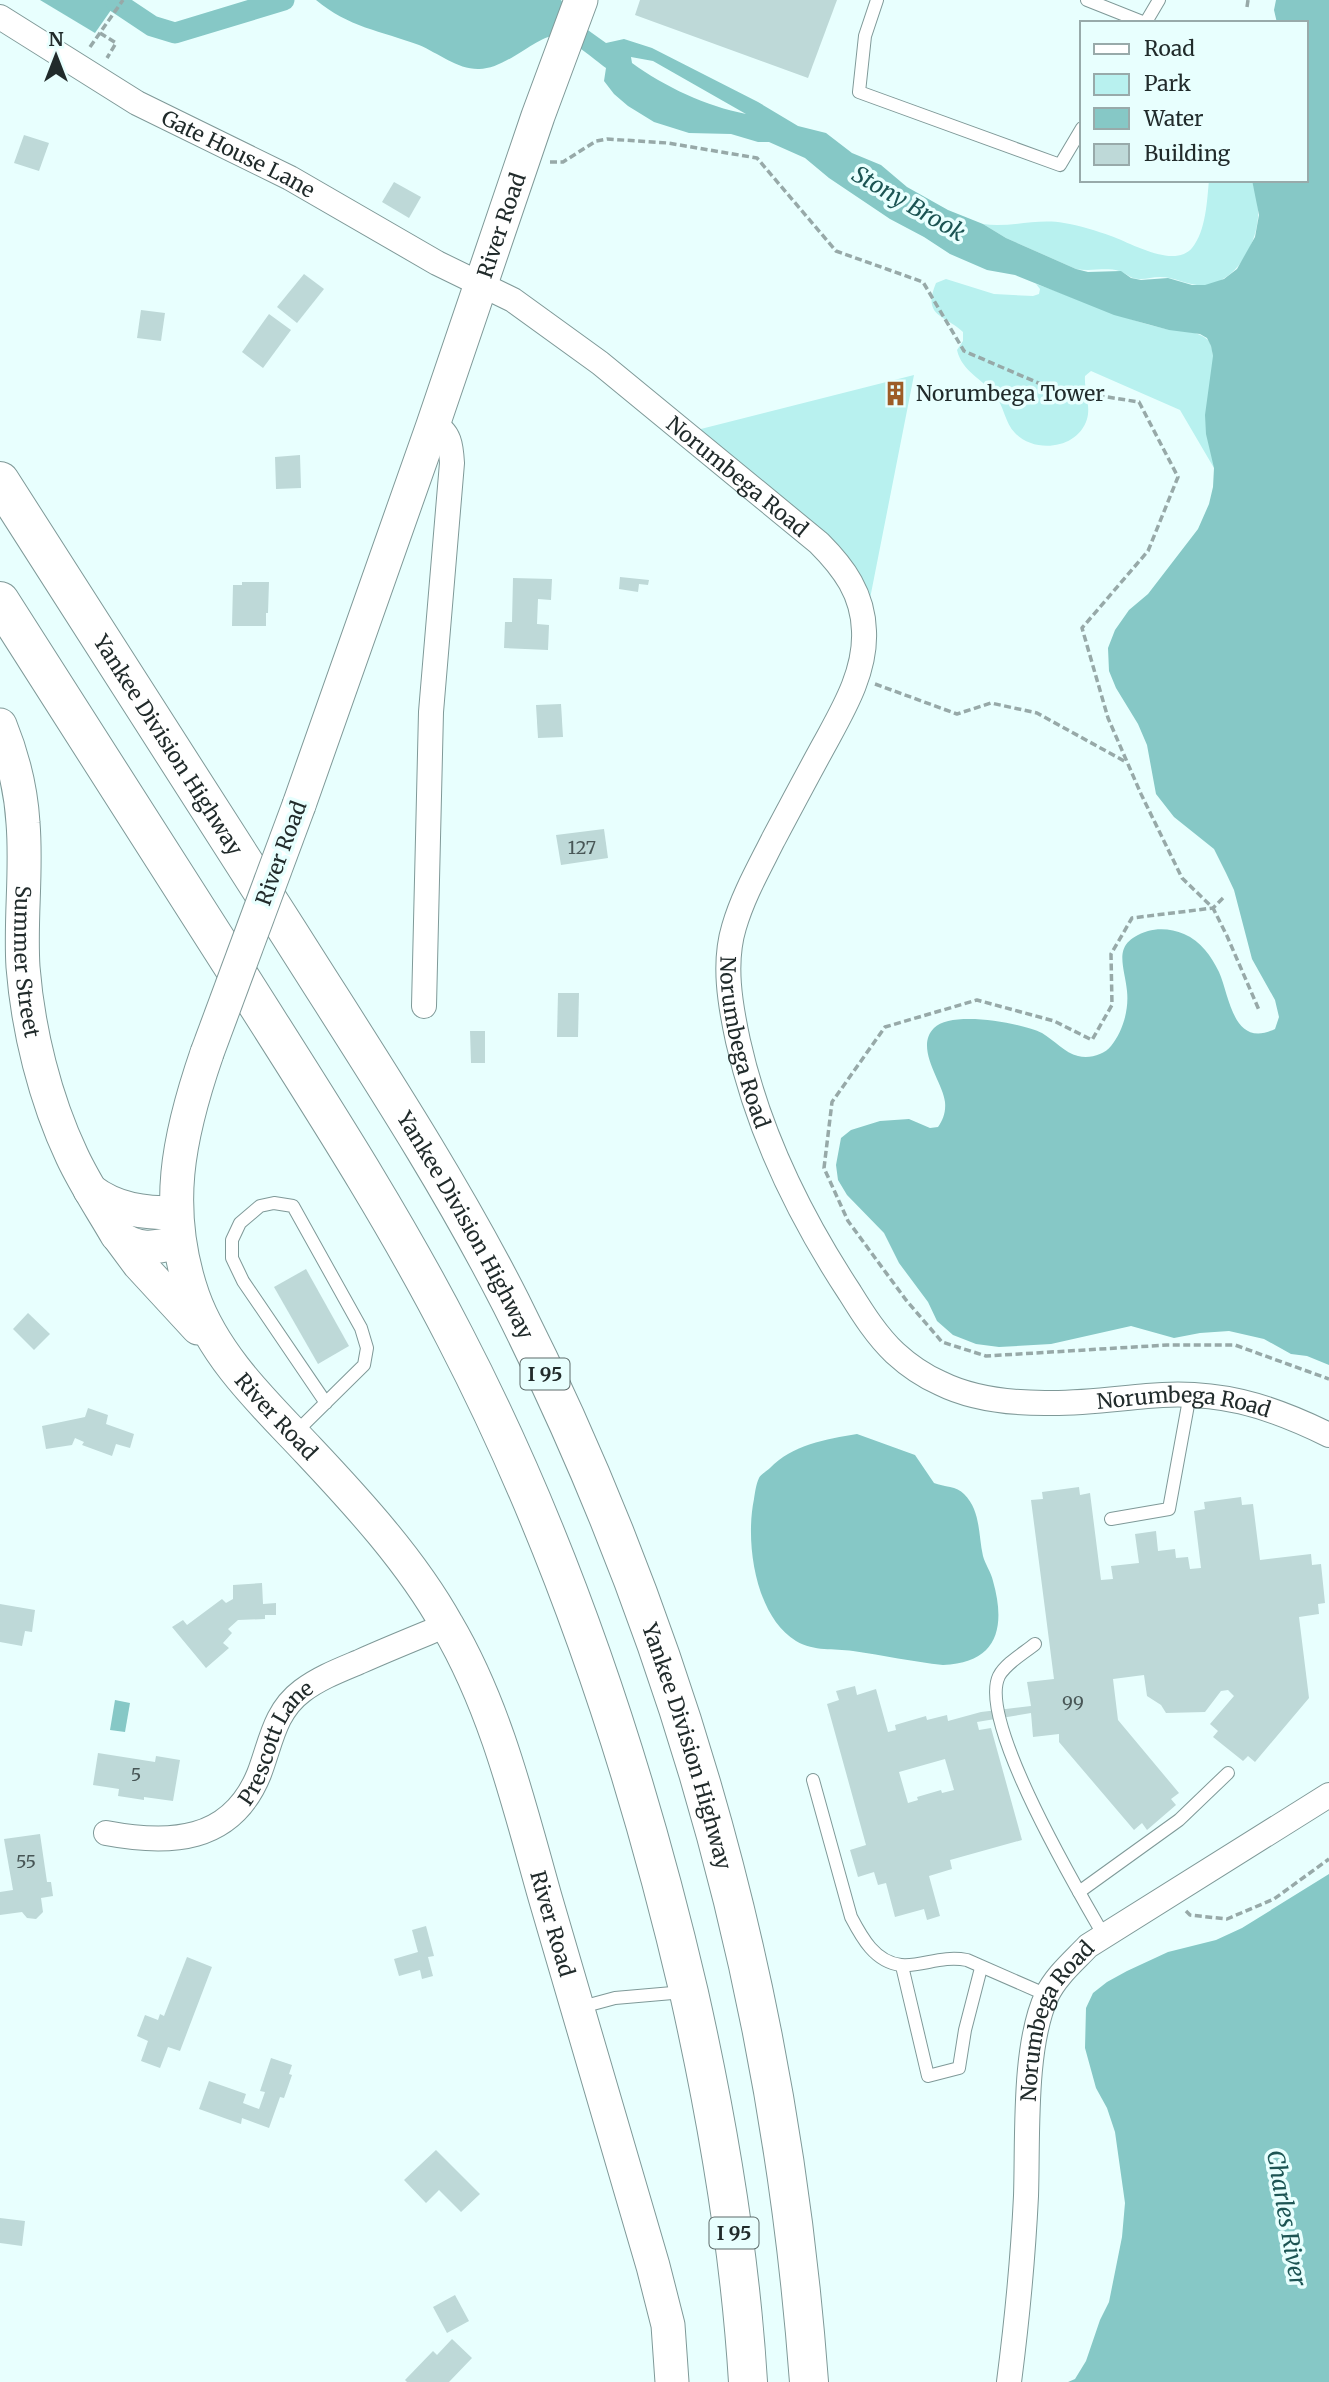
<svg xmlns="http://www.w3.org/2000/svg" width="1329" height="2382" font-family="Merriweather,serif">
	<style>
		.green { fill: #b8f1ef }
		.water { fill: #86c8c6; fill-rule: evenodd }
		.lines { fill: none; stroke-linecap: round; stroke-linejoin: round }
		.canal { stroke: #86c8c6; stroke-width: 21 }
		.building { fill: #bed9d8; fill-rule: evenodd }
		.lane-casing { stroke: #7f9998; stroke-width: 14 }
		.street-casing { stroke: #7f9998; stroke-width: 26 }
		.secondary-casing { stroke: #7f9998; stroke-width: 35 }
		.highway-casing { stroke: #7f9998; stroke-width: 40 }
		.path { stroke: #97a9a8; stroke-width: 3.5; stroke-dasharray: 7 3.5; stroke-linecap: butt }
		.lane { stroke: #fff; stroke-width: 12 }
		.street { stroke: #fff; stroke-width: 24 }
		.secondary { stroke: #fff; stroke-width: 33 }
		.highway { stroke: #fff; stroke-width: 38 }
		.secondary-bridge-casing { stroke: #7f9998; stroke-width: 35; stroke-linecap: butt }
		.secondary-bridge { stroke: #fff; stroke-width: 33 }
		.labels { text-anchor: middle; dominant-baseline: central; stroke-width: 7; stroke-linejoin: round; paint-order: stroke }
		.number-label { font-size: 18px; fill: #485656 }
		.shield { fill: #e8fffe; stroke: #5d6b6a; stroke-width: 2 }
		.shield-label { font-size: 19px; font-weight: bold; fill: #212b2b }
		.street-label { font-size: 21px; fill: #212b2b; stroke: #e8fffe }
		.poi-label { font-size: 21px; fill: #212b2b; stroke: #e8fffe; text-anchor: start }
		.water-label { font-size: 23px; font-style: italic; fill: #1c5453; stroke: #e8fffe }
	</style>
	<rect width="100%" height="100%" fill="#e8fffe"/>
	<g class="green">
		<path d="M1209 180H1252C1255 192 1259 205 1258 217 1256 245 1237 280 1207 285 1190 287 1176 277 1160 277 1150 277 1143 281 1133 278 1128 276 1124 272 1119 271 1105 267 1091 272 1076 269L1006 238 983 224C1010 228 1037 218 1064 223 1079 225 1097 231 1111 236 1131 243 1174 269 1192 248 1206 231 1207 201 1209 180Z"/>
		<path d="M946 279 994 294 1033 296 1039 294 1040 289 1036 284C1080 299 1120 319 1166 329 1178 331 1193 330 1204 337 1211 341 1212 348 1213 356L1214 468 1180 410 1091 371 1085 376C1084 390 1091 406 1087 419 1078 449 1035 454 1015 433 1005 423 1004 406 995 395 983 379 962 372 957 350L963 341V332C944 314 922 317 936 283Z"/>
		<path d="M914 375 864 629 851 581 685 433Z"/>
	</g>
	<g class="water">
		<path d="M40 0H118L95 33Z"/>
		<path d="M316 0H561L571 18 606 43 624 39 652 48 758 102 798 126 826 133 852 153 881 165 907 187 948 210 983 224 1006 238 1076 269 1088 272 1121 271 1131 278 1141 280 1168 278 1192 285H1205L1224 279 1237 269 1255 237 1259 215 1252 180H1306V23H1277L1274 10 1276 0H1329V1365L1307 1356 1291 1354 1264 1339 1229 1331 1200 1333 1174 1338 1131 1326 1051 1344 999 1347 976 1344 953 1335 937 1321 928 1302 899 1263 884 1233 847 1195 838 1180 836 1165 841 1138 851 1130 880 1121 909 1119 930 1128 938 1127C943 1120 946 1112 945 1102 943 1082 914 1048 934 1028 952 1010 1021 1023 1042 1033 1054 1040 1065 1053 1078 1056 1089 1059 1104 1055 1111 1046 1123 1031 1129 1010 1127 991 1124 963 1111 943 1148 931 1159 928 1173 929 1184 934 1201 941 1211 956 1219 972 1230 997 1233 1049 1275 1029L1279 1017 1275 1000 1252 959 1234 890 1226 873 1214 849 1174 817 1156 794 1147 745 1138 724 1116 688 1109 671 1108 648 1115 630 1129 610 1148 594 1198 529 1209 504 1213 487 1214 468 1206 434 1205 415 1213 356 1211 346 1207 338 1200 334 1169 330 1114 315 1015 275 987 270 950 254 924 237 890 219 829 178 805 158 769 142H758L731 134 689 133 654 122 628 106 614 94 604 81 606 68C594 59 571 39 556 36 538 34 506 70 478 69 457 69 438 53 419 45 381 31 348 27 316 0ZM631 57 653 61 746 114C706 106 665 87 632 63Z"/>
		<path d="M857 1434 915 1455 934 1483C944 1487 957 1486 964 1494 981 1511 978 1534 983 1556 985 1564 991 1572 993 1581 1006 1627 998 1663 943 1665 913 1662 883 1655 853 1651 833 1648 815 1652 796 1641 755 1616 745 1542 754 1499 755 1493 756 1484 759 1478 761 1474 767 1471 770 1468 792 1445 826 1439 857 1434Z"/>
		<path d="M115 1700 130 1703 125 1732 110 1730Z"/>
		<path d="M1329 1874V2382H1068L1075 2379 1086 2361 1100 2320 1109 2302 1122 2237 1125 2203 1115 2132 1107 2108 1096 2088 1085 2048 1086 2008 1093 1993 1107 1982 1127 1971 1168 1952 1216 1940 1242 1928Z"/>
	</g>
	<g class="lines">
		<path class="canal" d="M116 2 152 26 175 33 284 0"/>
	</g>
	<g class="building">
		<path d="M640 0H837L808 78 635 15Z"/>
		<path d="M24 135 49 143 39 171 14 163Z"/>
		<path d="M394 182 421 197 409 218 382 202Z"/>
		<path d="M304 274 324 289 297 323 277 307Z"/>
		<path d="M141 310 165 313 161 341 137 338Z"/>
		<path d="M269 314 291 330 263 368 242 352Z"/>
		<circle cx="896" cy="393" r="7"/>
		<path d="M300 455 301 488 276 489 275 457Z"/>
		<path d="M620 577 649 580 648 585 639 584 638 592 619 589Z"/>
		<path d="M513 578 552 579 551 600 538 599 537 624 549 625 548 650 504 648 505 622H512Z"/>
		<path d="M242 582H269L268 613H266V626H232L233 585H242Z"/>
		<path d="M561 704 563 737 538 738 536 705Z"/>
		<path d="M604 829 608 858 561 865 556 835Z"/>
		<path d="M558 993H579L578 1037H557Z"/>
		<path d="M470 1031H485V1063H471Z"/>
		<path d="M306 1269 349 1346 318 1364 274 1287Z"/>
		<path d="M28 1313 50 1334 34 1350 13 1329Z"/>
		<path d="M88 1408 108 1415 106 1424 134 1434 130 1448 116 1444 112 1456 82 1445 84 1442 75 1438 72 1445 46 1449 42 1426 85 1417Z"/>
		<path d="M1079 1487 1080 1495 1090 1493 1101 1580 1113 1579 1111 1566 1139 1563 1135 1534 1156 1531 1158 1551 1175 1549 1176 1558 1188 1557 1190 1569 1201 1568 1194 1511 1205 1509 1204 1502 1241 1497 1242 1505 1253 1504 1260 1560 1311 1554 1312 1565 1321 1564 1325 1603 1318 1604 1319 1614 1299 1617 1309 1698 1255 1762 1248 1756 1243 1761 1213 1737 1218 1731 1210 1724 1234 1696 1228 1690 1221 1691 1205 1712 1166 1713 1161 1705 1147 1696 1144 1675 1113 1679 1118 1720 1179 1793 1171 1799 1176 1805 1147 1830 1142 1823 1134 1830 1059 1742V1734L1033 1737 1031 1713 977 1722 979 1730 991 1728 1022 1840 950 1860 952 1869 929 1876 940 1916 927 1920 924 1909 895 1917 886 1883 878 1885 874 1872 858 1877 850 1850 866 1845 827 1704 839 1700 836 1691 855 1686 857 1695 876 1689 888 1732 896 1730 895 1725 926 1716 927 1720 947 1715 948 1721 981 1712 1031 1706 1027 1682 1054 1679 1031 1500 1043 1499 1042 1492ZM945 1759 954 1790 942 1793 941 1790 917 1797 918 1800 908 1803 899 1772Z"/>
		<path d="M262 1583 263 1604 276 1603V1615H265V1619L238 1620 228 1629 232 1633 223 1643 229 1648 206 1668 172 1627 183 1620 187 1625 222 1599 226 1603 233 1599V1585Z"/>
		<path d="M0 1604 35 1610 32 1632 25 1631 22 1646 0 1642Z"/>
		<path d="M98 1753 155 1762 156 1756 180 1760 173 1801 144 1797V1800L118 1796 119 1789 93 1785Z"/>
		<path d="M40 1834 47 1882H51L53 1896 41 1898 43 1912 36 1919 27 1918 22 1912 0 1915V1892L13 1890 4 1839Z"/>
		<path d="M426 1926 434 1956 428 1957 433 1976 422 1979 420 1970 399 1976 394 1959 418 1952 412 1930Z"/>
		<path d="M187 1957 212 1967 180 2051 168 2047 160 2068 141 2061 148 2041 137 2036 145 2015 158 2020 160 2014 164 2016Z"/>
		<path d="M271 2058 292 2065 289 2074 292 2075 284 2098 280 2097 269 2128 242 2118 241 2124 199 2109 209 2081 246 2094 243 2103 259 2109 265 2092 260 2091Z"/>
		<path d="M436 2150 480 2194 461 2212 439 2190 426 2203 404 2180Z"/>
		<path d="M0 2218 25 2221 22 2246 0 2243Z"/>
		<path d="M455 2295 469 2321 447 2333 433 2307Z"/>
		<path d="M452 2339 472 2358 449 2382H407L405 2380 433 2351 437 2355Z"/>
	</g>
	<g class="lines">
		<defs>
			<g id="lane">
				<path d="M877 0 865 36 859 92 1060 165 1082 128"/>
				<path d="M1087 0 1145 23"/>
				<path d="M1146 22 1159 0"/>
				<path d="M294 1434 364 1365 367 1348 361 1328 293 1206 274 1203 260 1206 240 1223 232 1240V1258L243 1281 326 1403"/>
				<path d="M1111 1519 1169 1509 1190 1394"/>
				<path d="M1035 1644C1024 1653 1006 1663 999 1676 977 1721 1079 1892 1104 1936"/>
				<path d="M813 1780 851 1917C862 1938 875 1962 901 1965 922 1967 941 1955 967 1960L1047 1995"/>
				<path d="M1079 1892 1179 1820 1228 1773"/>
				<path d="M902 1966 928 2076 959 2068 965 2030 981 1968"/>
				<path d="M578 2008 615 1998 684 1992"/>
			</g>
			<g id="street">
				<path id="s1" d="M0 17 137 103 290 178 437 263 513 300 600 363 819 543C844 568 863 594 864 631 866 672 843 710 824 745 807 776 790 808 773 840 759 868 743 896 734 927 723 963 730 1004 738 1041 758 1131 800 1217 850 1293 863 1314 877 1336 895 1353 907 1364 924 1376 940 1383 972 1399 1010 1403 1045 1403 1080 1404 1113 1399 1147 1396 1216 1389 1268 1405 1329 1435"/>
				<path d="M424 1006 431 712 452 463C451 447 450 431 433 425"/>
				<path id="s2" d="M106 1833C169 1845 231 1843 259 1774 271 1743 274 1712 302 1691 319 1678 340 1670 359 1662 388 1649 418 1637 447 1625"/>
				<path id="s3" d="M1009 2382C1017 2320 1023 2258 1026 2196 1028 2139 1023 2046 1047 1995 1056 1976 1074 1961 1088 1946L1329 1795"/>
			</g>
			<g id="secondary">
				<path id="s4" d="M0 725C13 757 21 789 23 823 27 871 20 919 23 967 28 1030 45 1099 72 1156 85 1184 102 1209 117 1235 137 1252 155 1248 179 1242"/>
				<path id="s5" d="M299 805 433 425 538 116 581 0"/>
				<path id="s6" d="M207 1053C178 1137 163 1209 193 1296 215 1358 265 1404 309 1451 358 1503 412 1562 447 1625 496 1708 519 1805 545 1897 581 2020 617 2143 653 2266L668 2325 672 2382"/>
				<path d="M90 1190C116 1210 144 1213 176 1213"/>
				<path d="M119 1237 139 1264 198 1328"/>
			</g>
			<g id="highway">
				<path id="s7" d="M0 481C96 632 193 782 289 933 366 1055 446 1175 511 1303 683 1644 781 2002 809 2382"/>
				<path d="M0 601C81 728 162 855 243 982 317 1099 392 1214 455 1337 563 1545 636 1766 689 1993 718 2122 740 2250 748 2382"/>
			</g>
		</defs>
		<use href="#lane" class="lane-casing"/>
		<use href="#street" class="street-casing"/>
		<use href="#secondary" class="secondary-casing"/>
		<use href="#highway" class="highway-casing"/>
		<g class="path">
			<path d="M1247 7 1248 0"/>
			<path d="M100 33 116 43 107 58"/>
			<path d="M90 47 123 0"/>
			<path d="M550 162H563L596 141 607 139 668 143 757 158 836 251 923 282 964 351 1050 388 1139 402 1178 477 1148 551 1082 628 1108 718 1141 794 1182 878 1213 908 1227 936 1259 1010"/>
			<path d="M875 684 957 714 991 703 1037 713 1126 762"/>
			<path d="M1223 898 1213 908 1132 918 1111 954 1112 1005 1092 1040 1054 1021 977 1000 885 1027 832 1102 824 1168 848 1221 906 1300 942 1342 986 1356 1167 1345H1235L1329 1379"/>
			<path d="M1186 1911 1190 1915 1227 1919 1274 1899 1329 1859"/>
		</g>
		<use href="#lane" class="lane"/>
		<use href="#street" class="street"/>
		<use href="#secondary" class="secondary"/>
		<use href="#highway" class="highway"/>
		<defs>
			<path id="secondary-bridge" d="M207 1053 299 805"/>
		</defs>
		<use href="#secondary-bridge" class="secondary-bridge-casing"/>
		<use href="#secondary-bridge" class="secondary-bridge"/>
	</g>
	<defs>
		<symbol id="building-bare" viewBox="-9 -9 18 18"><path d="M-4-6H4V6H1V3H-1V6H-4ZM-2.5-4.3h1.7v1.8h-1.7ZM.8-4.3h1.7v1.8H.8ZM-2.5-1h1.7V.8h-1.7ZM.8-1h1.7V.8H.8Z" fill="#9d5c27" stroke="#e8fffe" stroke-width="2.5" paint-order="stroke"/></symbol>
	</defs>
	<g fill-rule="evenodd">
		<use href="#building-bare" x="878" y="376" width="35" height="35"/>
	</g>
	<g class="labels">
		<g class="number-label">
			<text x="582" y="847">127</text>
			<text x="1073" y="1702">99</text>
			<text x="136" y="1774">5</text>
			<text x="26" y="1861">55</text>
		</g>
		<g class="shield">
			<rect x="520.5" y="1358.5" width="49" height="31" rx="5"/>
			<rect x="709.5" y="2217.5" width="49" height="31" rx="5"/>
		</g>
		<g class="shield-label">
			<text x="545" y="1374">I 95</text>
			<text x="734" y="2233">I 95</text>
		</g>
		<g class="street-label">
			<text stroke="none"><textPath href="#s1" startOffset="275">Gate House Lane</textPath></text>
			<text stroke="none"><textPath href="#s5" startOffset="614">River Road</textPath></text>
			<text stroke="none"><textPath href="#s1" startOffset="872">Norumbega Road</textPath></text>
			<text stroke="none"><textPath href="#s7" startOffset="313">Yankee Division Highway</textPath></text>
			<text transform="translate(281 853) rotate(-70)">River Road</text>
			<text stroke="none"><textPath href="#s4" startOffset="240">Summer Street</textPath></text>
			<text stroke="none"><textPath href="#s1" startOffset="1522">Norumbega Road</textPath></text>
			<text stroke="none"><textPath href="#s7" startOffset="878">Yankee Division Highway</textPath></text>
			<text stroke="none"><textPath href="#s1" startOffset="2174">Norumbega Road</textPath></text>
			<text stroke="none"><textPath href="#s6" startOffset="396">River Road</textPath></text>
			<text stroke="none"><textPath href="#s2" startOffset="217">Prescott Lane</textPath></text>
			<text stroke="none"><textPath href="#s7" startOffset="1446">Yankee Division Highway</textPath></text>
			<text stroke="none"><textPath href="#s6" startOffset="984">River Road</textPath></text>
			<text stroke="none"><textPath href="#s3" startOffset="369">Norumbega Road</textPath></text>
		</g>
		<g class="poi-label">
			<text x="916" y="393">Norumbega Tower</text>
		</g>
		<g class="water-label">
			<text transform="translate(909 203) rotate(30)">Stony Brook</text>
			<text transform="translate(1287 2218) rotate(80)">Charles River</text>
		</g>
	</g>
	<rect x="1080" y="21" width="228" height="161" fill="#e8fffe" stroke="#98aaaa" stroke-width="2"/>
	<rect x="1094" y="44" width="35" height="10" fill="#ffffff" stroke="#98aaaa" stroke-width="2"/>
	<text x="1144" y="56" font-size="21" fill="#212b2b">Road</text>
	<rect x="1094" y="74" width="35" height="21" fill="#b8f1ef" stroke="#98aaaa" stroke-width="2"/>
	<text x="1144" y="91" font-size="21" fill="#212b2b">Park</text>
	<rect x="1094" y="108" width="35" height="21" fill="#86c8c6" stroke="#98aaaa" stroke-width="2"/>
	<text x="1144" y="126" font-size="21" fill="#212b2b">Water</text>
	<rect x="1094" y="144" width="35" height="21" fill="#bed9d8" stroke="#98aaaa" stroke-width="2"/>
	<text x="1144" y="161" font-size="21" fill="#212b2b">Building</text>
	<g transform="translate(56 56)" stroke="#e8fffe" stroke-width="5" paint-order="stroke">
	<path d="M0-5L12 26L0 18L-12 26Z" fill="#212b2b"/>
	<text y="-10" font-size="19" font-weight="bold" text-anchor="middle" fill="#212b2b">N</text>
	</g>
</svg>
